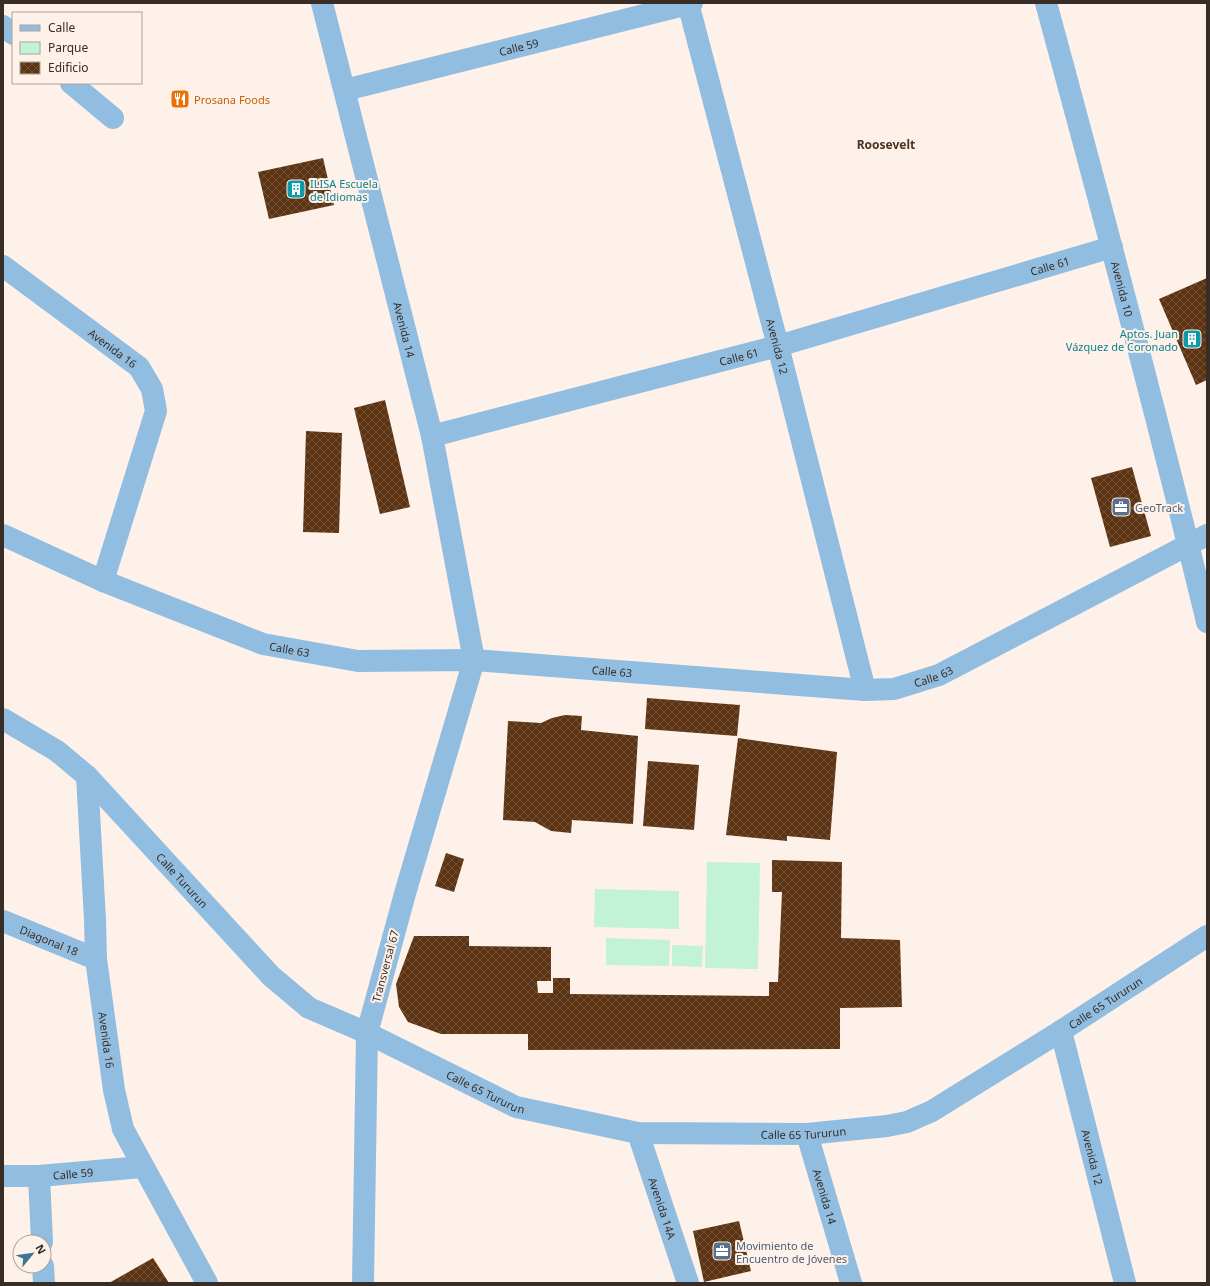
<svg xmlns="http://www.w3.org/2000/svg" width="1210" height="1286" font-family="'Noto Sans',sans-serif">
	<style>
		.green { fill: #c2f3d7 }
		.building { fill: url(#building-cross-hatch) }
		.lines { fill: none; stroke-linecap: round; stroke-linejoin: round }
		.minor { stroke: #91bde0; stroke-width: 22 }
		.tertiary { stroke: #91bde0; stroke-width: 22 }
		.labels { text-anchor: middle; dominant-baseline: central; stroke-width: 4; stroke-linejoin: round; paint-order: stroke }
		.street-label { font-size: 11px; fill: #382d26; stroke: #fdf1e9 }
		.food-label { font-size: 11px; fill: #c56008; stroke: #fdf1e9; text-anchor: start }
		.culture-label { font-size: 11px; fill: #0d838f; stroke: #fdf1e9; text-anchor: start }
		.service-label { font-size: 11px; fill: #4e5e75; stroke: #fdf1e9; text-anchor: start }
		.neighbourhood-label { font-size: 12px; font-weight: bold; fill: #4b3424; stroke: #fdf1e9 }
	</style>
	<defs>
		<pattern id="building-cross-hatch" width="8" height="8" patternUnits="userSpaceOnUse"><rect width="8" height="8" fill="#5c3413"/><path d="M0 0l8 8M0 8l8-8" fill="none" stroke="#715035"/></pattern>
	</defs>
	<rect width="100%" height="100%" fill="#fdf1e9"/>
	<g class="green">
		<path d="M707 862 760 863 758 969 705 968Z"/>
		<path d="M595 889 679 891V929L594 927Z"/>
		<path d="M606 938 670 940 669 966 606 965Z"/>
		<path d="M672 945 703 946 702 967 672 966Z"/>
	</g>
	<g class="building">
		<path d="M323 158 334 205 269 219 258 172Z"/>
		<path d="M1207 278V380L1196 385 1159 299Z"/>
		<path d="M385 400 410 507 380 514 354 408Z"/>
		<path d="M306 431 342 433 339 533 303 532Z"/>
		<path d="M1132 467 1151 536 1110 547 1091 478Z"/>
		<path d="M647 698 740 705 737 736 645 729Z"/>
		<path d="M565 715 582 716 581 730 638 736 633 824 572 820 571 833 551 831 535 822 503 820 508 721 541 723 552 718Z"/>
		<path d="M738 738 837 752 830 840 787 836V841L726 835Z"/>
		<path d="M648 761 699 765 694 830 643 826Z"/>
		<path d="M446 853 464 859 454 892 435 886Z"/>
		<path d="M772 860 842 862 841 938 900 940 902 1007 840 1008V1049L528 1050V1034H441L408 1022 399 1007 396 984 414 936H469V946L551 947V981H537L538 993H553V978H570V994L769 996V982H778L782 892H772Z"/>
		<path d="M739 1221 751 1271 704 1282 693 1231Z"/>
		<path d="M153 1258 169 1283H109Z"/>
	</g>
	<g class="lines">
		<g class="minor">
			<path id="s1" d="M322 3 432 436 474 660 406 890 367 1033 363 1283"/>
			<path id="s2" d="M688 3 778 346 865 690"/>
			<path d="M3 26 13 34"/>
			<path d="M71 83 113 118"/>
			<path id="s3" d="M345 90 692 3"/>
			<path id="s4" d="M3 266 139 367 152 389 156 411 103 581"/>
			<path id="s5" d="M432 436 778 346 1112 247"/>
			<path id="s6" d="M3 535 103 581 263 644 358 661 474 660 865 690 894 689 939 675 1207 535"/>
			<path id="s7" d="M3 719 57 751 87 776 271 976 309 1008 367 1033 516 1107 638 1133 807 1134 887 1126 907 1122 932 1111 1061 1031 1207 936"/>
			<path id="s8" d="M87 776 95 920 96 959 114 1090 123 1129 207 1283"/>
			<path id="s9" d="M3 921 96 959"/>
			<path id="s10" d="M1061 1031 1125 1283"/>
			<path id="s11" d="M638 1133 688 1283"/>
			<path id="s12" d="M807 1134 851 1283"/>
			<path id="s13" d="M3 1176H39L142 1167"/>
			<path d="M39 1176 42 1242"/>
			<path d="M43 1266 44 1283"/>
		</g>
		<path class="tertiary" id="s14" d="M1046 3C1102 209 1157 414 1207 622"/>
	</g>
	<defs>
		<symbol id="restaurant-square" viewBox="-11 -11 22 22"><rect x="-9" y="-9" width="18" height="18" rx="4" fill="#e8710a" stroke="#fdf1e9"/><path d="M-5-6h1v4h1v-4h1v4h1v-4h1v5L-1.5 .5V6h-2V.5L-5-1ZM5-6V6H3V1.5H1.5Q1.5-4 5-6Z" fill="#fff"/></symbol>
		<symbol id="building-square" viewBox="-11 -11 22 22"><rect x="-9" y="-9" width="18" height="18" rx="4" fill="#0f9aa8" stroke="#fdf1e9"/><path d="M-4-6H4V6H1V3H-1V6H-4ZM-2.5-4.3h1.7v1.8h-1.7ZM.8-4.3h1.7v1.8H.8ZM-2.5-1h1.7V.8h-1.7ZM.8-1h1.7V.8H.8Z" fill="#fff"/></symbol>
		<symbol id="office-square" viewBox="-11 -11 22 22"><rect x="-9" y="-9" width="18" height="18" rx="4" fill="#5c6f8a" stroke="#fdf1e9"/><path d="M-6-3h4V-5.5h4V-3h4V5H-6ZM-1-4.5V-3h2v-1.5ZM-6 0V1H6V0Z" fill="#fff"/></symbol>
	</defs>
	<g fill-rule="evenodd">
		<use href="#restaurant-square" x="169" y="88" width="22" height="22"/>
		<use href="#building-square" x="285" y="178" width="22" height="22"/>
		<use href="#building-square" x="1181" y="328" width="22" height="22"/>
		<use href="#office-square" x="1110" y="496" width="22" height="22"/>
		<use href="#office-square" x="711" y="1240" width="22" height="22"/>
	</g>
	<g class="labels">
		<g class="street-label">
			<text stroke="none"><textPath href="#s3" startOffset="179">Calle 59</textPath></text>
			<text stroke="none"><textPath href="#s5" startOffset="641">Calle 61</textPath></text>
			<text stroke="none"><textPath href="#s14" startOffset="296">Avenida 10</textPath></text>
			<text stroke="none"><textPath href="#s1" startOffset="337">Avenida 14</textPath></text>
			<text stroke="none"><textPath href="#s2" startOffset="355">Avenida 12</textPath></text>
			<text stroke="none"><textPath href="#s4" startOffset="137">Avenida 16</textPath></text>
			<text stroke="none"><textPath href="#s5" startOffset="317">Calle 61</textPath></text>
			<text stroke="none"><textPath href="#s6" startOffset="309">Calle 63</textPath></text>
			<text stroke="none"><textPath href="#s6" startOffset="633">Calle 63</textPath></text>
			<text stroke="none"><textPath href="#s6" startOffset="957">Calle 63</textPath></text>
			<text stroke="none"><textPath href="#s7" startOffset="243">Calle Tururun</textPath></text>
			<text stroke="none"><textPath href="#s9" startOffset="50">Diagonal 18</textPath></text>
			<text transform="translate(385 966) rotate(-75)">Transversal 67</text>
			<text stroke="none"><textPath href="#s7" startOffset="1279">Calle 65 Tururun</textPath></text>
			<text stroke="none"><textPath href="#s8" startOffset="265">Avenida 16</textPath></text>
			<text stroke="none"><textPath href="#s7" startOffset="619">Calle 65 Tururun</textPath></text>
			<text stroke="none"><textPath href="#s7" startOffset="943">Calle 65 Tururun</textPath></text>
			<text stroke="none"><textPath href="#s10" startOffset="130">Avenida 12</textPath></text>
			<text stroke="none"><textPath href="#s13" startOffset="70">Calle 59</textPath></text>
			<text stroke="none"><textPath href="#s12" startOffset="65">Avenida 14</textPath></text>
			<text stroke="none"><textPath href="#s11" startOffset="79">Avenida 14A</textPath></text>
		</g>
		<g class="food-label">
			<text x="194" y="99">Prosana Foods</text>
		</g>
		<g class="culture-label">
			<text x="310" y="183">ILISA Escuela<tspan x="310" dy="13">de Idiomas</tspan></text>
			<text x="1178" y="333" text-anchor="end">Aptos. Juan<tspan x="1178" dy="13">Vázquez de Coronado</tspan></text>
		</g>
		<g class="service-label">
			<text x="1135" y="507">GeoTrack</text>
			<text x="736" y="1245">Movimiento de<tspan x="736" dy="13">Encuentro de Jóvenes</tspan></text>
		</g>
		<g class="neighbourhood-label">
			<text x="886" y="144">Roosevelt</text>
		</g>
	</g>
	<rect width="1210" height="1286" fill="none" stroke="#382d26" stroke-width="8"/>
	<rect x="12" y="12" width="130" height="72" fill="#fdf1e9" stroke="#aea39b"/>
	<rect x="20" y="25" width="20" height="6" fill="#91bde0" stroke="#aea39b"/>
	<text x="48" y="32" font-size="12" fill="#382d26">Calle</text>
	<rect x="20" y="42" width="20" height="12" fill="#c2f3d7" stroke="#aea39b"/>
	<text x="48" y="52" font-size="12" fill="#382d26">Parque</text>
	<rect x="20" y="62" width="20" height="12" fill="url(#building-cross-hatch)" stroke="#aea39b"/>
	<text x="48" y="72" font-size="12" fill="#382d26">Edificio</text>
	<g transform="translate(32 1254) rotate(61)"><circle r="19" fill="#fdf1e9" stroke="#aea39b"/>
	<path d="M0-3L7 15L0 10L-7 15Z" fill="#3c758f"/>
	<text y="-6" font-size="11" font-weight="bold" text-anchor="middle" fill="#382d26">N</text>
	</g>
</svg>
